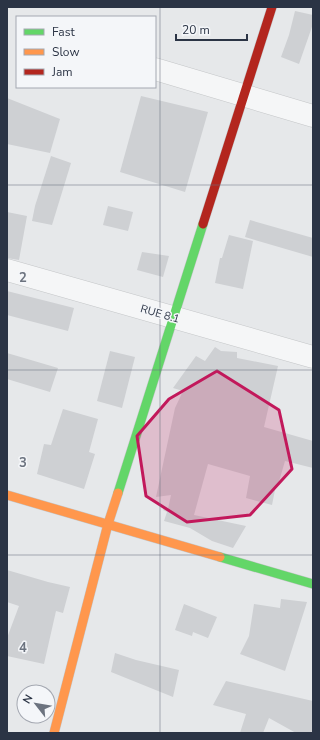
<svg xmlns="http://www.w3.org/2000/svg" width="320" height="740" font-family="'Nunito Sans',sans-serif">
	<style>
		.building { fill: #ced0d3 }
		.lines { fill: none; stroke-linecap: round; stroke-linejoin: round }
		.street-casing { stroke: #c4c6c8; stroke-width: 23 }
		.fast-casing { stroke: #c4c6c8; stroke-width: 10 }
		.slow-casing { stroke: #c4c6c8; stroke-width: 10 }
		.jam-casing { stroke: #c4c6c8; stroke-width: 10 }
		.street { stroke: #f5f6f7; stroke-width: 22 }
		.fast { stroke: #63d668; stroke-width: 9 }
		.slow { stroke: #ff974d; stroke-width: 9 }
		.jam { stroke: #b3261e; stroke-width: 9 }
		.marked { fill: #c2185b; fill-opacity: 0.2; stroke: #c2185b; stroke-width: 3; stroke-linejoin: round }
		.grid { fill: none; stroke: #6c737f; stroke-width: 1; stroke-opacity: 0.55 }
		.labels { text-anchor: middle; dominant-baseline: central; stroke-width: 3; stroke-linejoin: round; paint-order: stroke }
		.street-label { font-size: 11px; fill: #2b3445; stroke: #f4f6f9 }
		.grid-label { font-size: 13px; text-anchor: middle; font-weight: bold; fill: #6c737f; stroke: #f4f6f9; stroke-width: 3; stroke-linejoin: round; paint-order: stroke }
	</style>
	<rect width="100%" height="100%" fill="#e6e8ea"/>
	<g class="building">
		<path d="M295 11 313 15V24L299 64 281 57 289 35Z"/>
		<path d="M141 96 208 112 185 192 120 172Z"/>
		<path d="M7 98 60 119 50 153 7 144Z"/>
		<path d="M51 156 71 163 52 225 32 221 35 206Z"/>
		<path d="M108 206 133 212 128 231 103 225Z"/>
		<path d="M7 212 27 216 19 260 7 258Z"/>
		<path d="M250 220 313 238V257L245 237Z"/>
		<path d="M229 235 253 241 243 289 215 283 220 258H222Z"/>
		<path d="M142 252 169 256 163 277 137 270Z"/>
		<path d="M7 291 74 308 68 331 7 315Z"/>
		<path d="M215 347 221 351 237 352V358L278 366 264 427 313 441V468L285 461 278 485H276L272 505 246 498 250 476 208 464 194 515 246 526 233 548 212 541 190 528 164 521 167 512 163 510 164 508 168 509 171 495 156 497 175 408 183 391 173 388 196 356 205 361Z"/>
		<path d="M110 351 135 357 122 408 97 401Z"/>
		<path d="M7 353 58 368 50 392 7 379Z"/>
		<path d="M63 409 98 419 89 452 95 454 84 489 37 474 44 444 51 445Z"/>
		<path d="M7 570 48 582 70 587 63 613 56 611 44 664 7 656V638L19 606 7 602Z"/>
		<path d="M281 599 307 602 285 671 240 654 249 636 254 604 280 608Z"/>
		<path d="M184 604 217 617 208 638 193 632 192 636 175 630Z"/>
		<path d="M115 653 136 660 179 670 173 697 111 672Z"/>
		<path d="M226 681 313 701V733H296L269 718 263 733H240L246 714 213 705Z"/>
	</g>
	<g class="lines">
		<defs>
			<g id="street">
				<path d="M155 69 313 116"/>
				<path d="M7 270 313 357"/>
			</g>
			<g id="fast">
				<path d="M118 493 203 224"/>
				<path d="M220 557 313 584"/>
			</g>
			<g id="slow">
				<path d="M7 495 220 557"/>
				<path d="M54 733 108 524 118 493"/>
			</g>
			<path id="jam" d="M203 224 272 7"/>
		</defs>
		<use href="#street" class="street-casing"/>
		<use href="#fast" class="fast-casing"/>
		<use href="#slow" class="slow-casing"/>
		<use href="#jam" class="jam-casing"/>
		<use href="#street" class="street"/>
		<use href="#fast" class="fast"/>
		<use href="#slow" class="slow"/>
		<use href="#jam" class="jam"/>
	</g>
	<path class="marked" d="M217 371 279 410 292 469 250 515 187 522 146 496 137 436 169 399Z"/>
	<path class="grid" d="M160 7V733M7 185H313M7 370H313M7 555H313"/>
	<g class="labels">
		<g class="street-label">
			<text transform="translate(160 314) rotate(16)">RUE 8.1</text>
		</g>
	</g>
	<g class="grid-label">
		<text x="23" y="282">2</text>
		<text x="23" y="467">3</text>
		<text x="23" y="652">4</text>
	</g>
	<rect width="320" height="740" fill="none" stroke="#2b3445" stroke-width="16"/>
	<rect x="16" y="16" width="140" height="72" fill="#f4f6f9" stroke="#a4a8b1"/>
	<rect x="24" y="29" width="20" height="6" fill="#63d668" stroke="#a4a8b1"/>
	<text x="52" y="36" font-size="12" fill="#2b3445">Fast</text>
	<rect x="24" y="49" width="20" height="6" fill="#ff974d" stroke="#a4a8b1"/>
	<text x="52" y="56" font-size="12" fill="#2b3445">Slow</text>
	<rect x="24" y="69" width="20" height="6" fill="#b3261e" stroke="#a4a8b1"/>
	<text x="52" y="76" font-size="12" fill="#2b3445">Jam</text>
	<g transform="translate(36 704) rotate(301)"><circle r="19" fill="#f4f6f9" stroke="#a4a8b1"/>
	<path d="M0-3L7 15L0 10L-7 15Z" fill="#6c737f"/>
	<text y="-6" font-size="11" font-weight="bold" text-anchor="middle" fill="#2b3445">N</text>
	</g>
	<path d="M176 34v6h71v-6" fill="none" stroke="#2b3445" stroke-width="2"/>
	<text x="182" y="34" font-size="12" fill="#2b3445" stroke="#f4f6f9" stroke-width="3" paint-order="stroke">20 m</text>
</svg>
